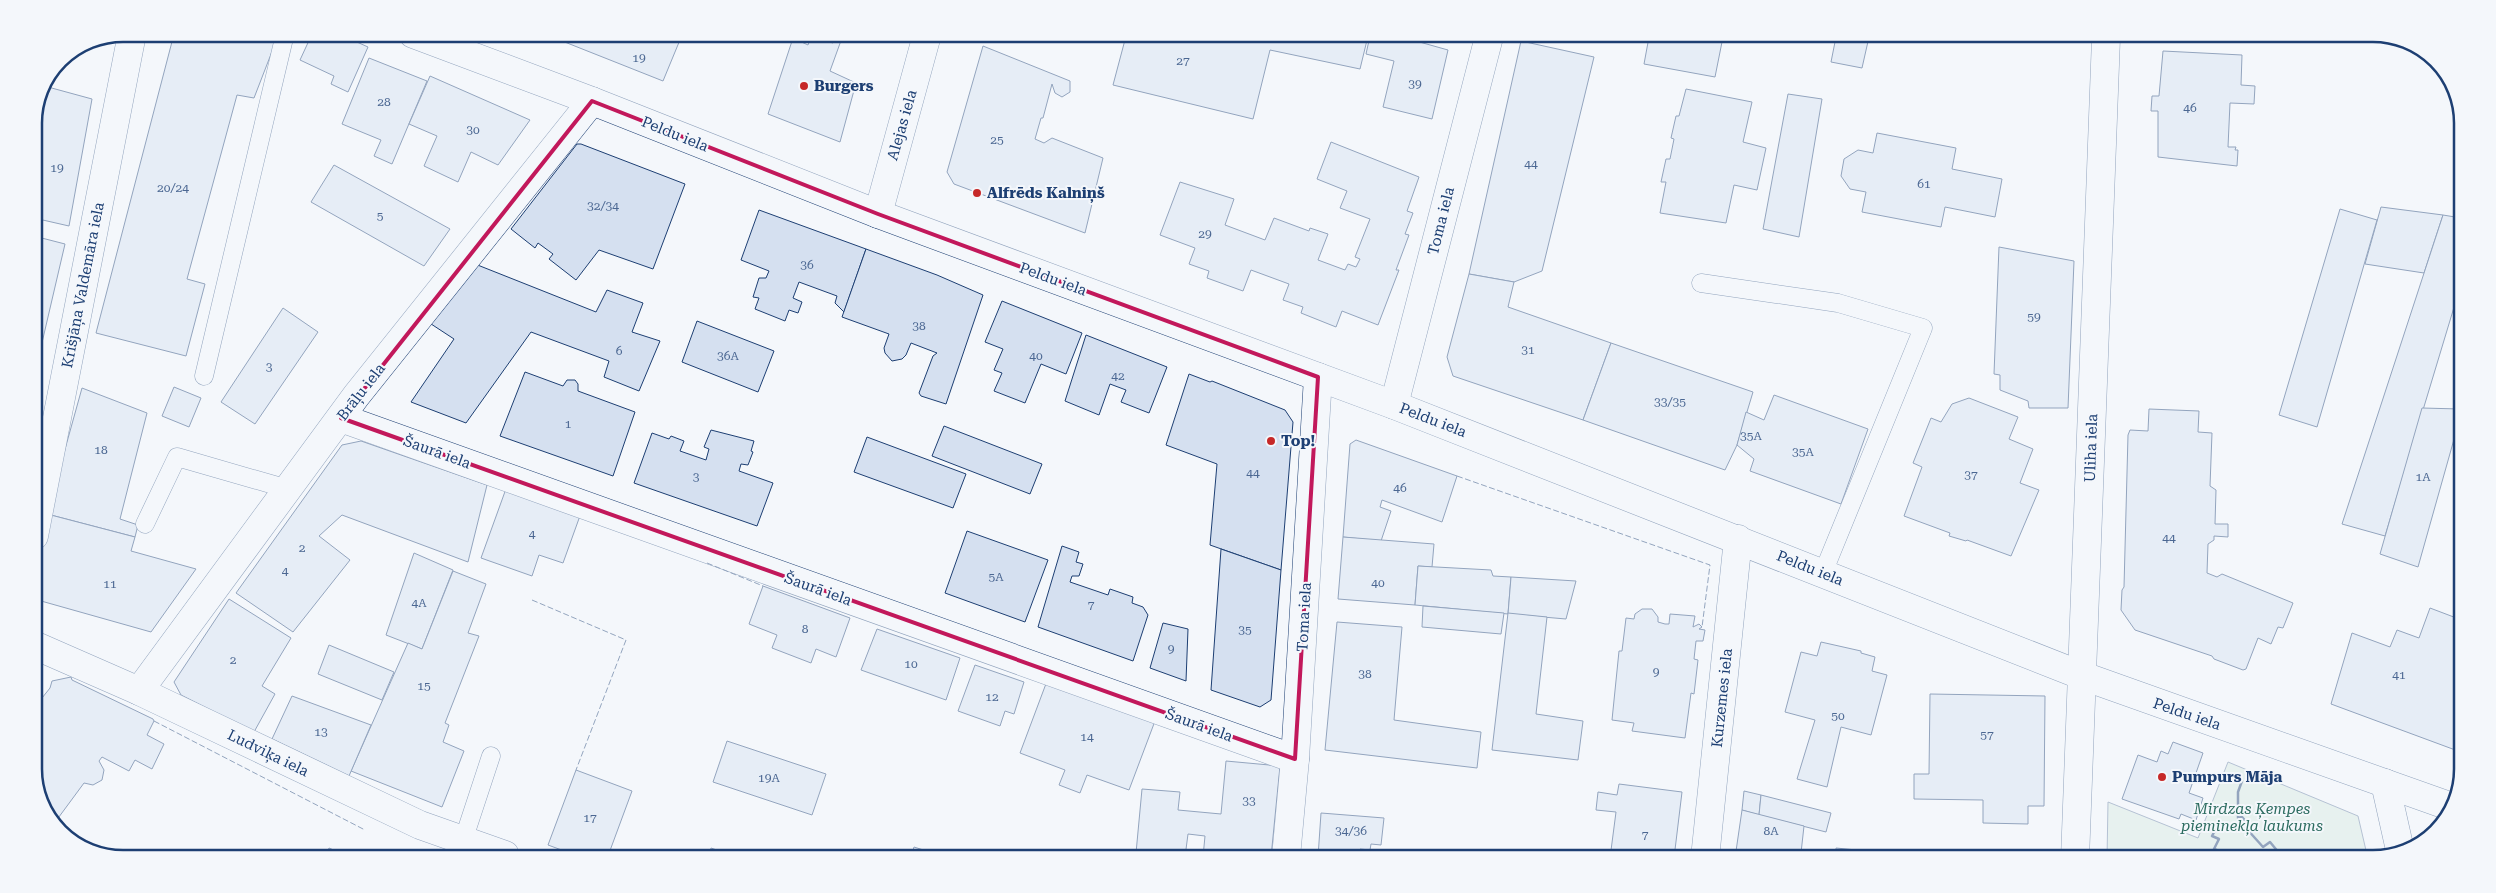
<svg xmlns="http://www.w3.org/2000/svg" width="2496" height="893" font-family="'Roboto Serif',serif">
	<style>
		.green { fill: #d7e8df; stroke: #687fa3 }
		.building { fill: #d5e0f0; stroke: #1d3f73 }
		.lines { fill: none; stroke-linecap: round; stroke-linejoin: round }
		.service-casing { stroke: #1d3f73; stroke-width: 19 }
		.minor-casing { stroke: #1d3f73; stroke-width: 29 }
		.tertiary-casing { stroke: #1d3f73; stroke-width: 29 }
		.secondary-casing { stroke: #1d3f73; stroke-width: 29 }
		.service { stroke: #f4f7fb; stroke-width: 18 }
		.minor { stroke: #f4f7fb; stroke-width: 28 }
		.tertiary { stroke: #f4f7fb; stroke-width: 28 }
		.secondary { stroke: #f4f7fb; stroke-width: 28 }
		.fence { stroke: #1d3f73; stroke-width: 1; stroke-dasharray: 6 2.5; stroke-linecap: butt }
		.wall { stroke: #1d3f73; stroke-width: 2.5 }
		.marked { fill: none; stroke: #c2185b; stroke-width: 4; stroke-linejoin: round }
		.poi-dot { fill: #c62828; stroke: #f4f7fb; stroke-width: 2 }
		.labels { text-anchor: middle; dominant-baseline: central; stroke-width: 4; stroke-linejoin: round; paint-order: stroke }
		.number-label { font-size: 12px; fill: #4b6792 }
		.poi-label { font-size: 15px; font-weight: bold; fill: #1d3f73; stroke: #f4f7fb; text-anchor: start }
		.street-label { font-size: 15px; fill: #1d3f73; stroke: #f4f7fb }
		.park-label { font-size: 15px; font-style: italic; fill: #2c6c60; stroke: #f4f7fb }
		.rim { fill: none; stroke: #1d3f73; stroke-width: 2.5 }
	</style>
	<rect width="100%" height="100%" fill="#f4f7fb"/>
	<path class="green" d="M2228 762 2358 816 2368 859H2107L2108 802 2198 838Z"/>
	<g class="building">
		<path d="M174 34H273L278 36 254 98 237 95 187 279 205 284 186 356 96 333Z"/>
		<path d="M312 34H339L368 47 348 92 331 84 334 76 300 60Z"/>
		<path d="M547 35H682L663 81Z"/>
		<path d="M836 35H843L830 71 856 83 840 142 768 114 793 38 808 45 811 37 833 43Z"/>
		<path d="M1023 36H1047L1044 42Z"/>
		<path d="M1126 36H1368L1360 69 1270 50 1253 119 1113 85Z"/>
		<path d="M1370 36H1398L1448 50 1432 119 1383 107 1394 61 1366 54Z"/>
		<path d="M1649 37H1695L1722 42 1715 77 1644 64Z"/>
		<path d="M1836 37H1869L1862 68 1831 62Z"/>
		<path d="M1521 41 1594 57 1542 271 1514 282 1469 274Z"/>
		<path d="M983 46 1070 81V92L1062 97 1055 93 1052 84 1043 118H1041L1035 139 1044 143 1052 138 1103 158 1085 233 954 184 947 172Z"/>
		<path d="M2163 51 2242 55 2241 85 2255 86 2254 104 2230 103 2228 147H2236L2235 150H2238L2237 166 2158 157V111H2151L2152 96H2159Z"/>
		<path d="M369 58 427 81 392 164 374 156 381 140 342 124Z"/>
		<path d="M430 76 530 120 498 165 471 152 458 182 424 166 437 136 409 124Z"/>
		<path d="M48 87 92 99 69 226 34 218V118Z"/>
		<path d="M1686 89 1752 102 1743 142 1766 148 1757 190 1734 185 1726 223 1660 213 1666 182H1661L1666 159H1670L1674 139 1671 138 1676 116H1679Z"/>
		<path d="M1788 94 1822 99 1799 237 1763 229Z"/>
		<path d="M1877 133 1956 148 1952 169 2002 179 1995 217 1945 207 1941 227 1862 212 1866 192 1850 189 1841 176 1844 159 1858 150 1873 153Z"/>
		<path d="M1331 142 1419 177 1407 211 1413 213 1405 234 1409 235 1396 270H1399L1378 325 1342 311 1336 327 1301 313 1303 307 1283 300 1289 284 1251 270 1243 291 1207 278 1209 271 1189 264 1195 248 1160 235 1180 182 1234 199 1225 225 1265 240 1274 218 1309 231 1310 228 1328 234 1318 260 1345 270 1348 264 1356 267 1360 259 1355 257 1370 219 1340 208 1347 191 1317 179Z"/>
		<path d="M577 144H581L685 184 653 269 599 250 576 280 549 259 553 254 538 243 535 248 511 229Z"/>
		<path d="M334 165 450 229 424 266 311 202Z"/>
		<path d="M2381 207 2443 215 2424 273 2365 264Z"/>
		<path d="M2340 209 2377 220 2317 427 2279 415Z"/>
		<path d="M759 210 866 249 844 312 835 303 837 296 799 282 793 298 802 302 798 313 789 310 785 321 755 309 759 298 753 297 759 278H766L769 271 741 260Z"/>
		<path d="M2443 215 2461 218V284L2385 536 2342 524Z"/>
		<path d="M34 236 65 244 41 347 34 346Z"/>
		<path d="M1999 247 2074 261 2068 408H2029L2028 401 2000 390V375L1994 374Z"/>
		<path d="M866 249 937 275 983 295 946 404 921 396 919 393 933 356 937 353 911 343 906 355 902 359 892 361 885 353 884 348 889 334 842 317Z"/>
		<path d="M470 262 596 312 607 290 643 303 632 332 660 341 639 391 604 377 609 361 531 332 466 423 411 402 454 339 425 320Z"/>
		<path d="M1469 274 1514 282 1508 307 1611 343 1583 420 1453 376 1447 357Z"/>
		<path d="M1002 301 1082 333 1066 374 1041 364 1025 403 994 391 1002 373 994 370 1003 349 985 342Z"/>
		<path d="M283 308 318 332 255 424 221 402Z"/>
		<path d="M697 321 774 351 758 392 682 362Z"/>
		<path d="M1086 335 1167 367 1149 413 1121 402 1126 390 1110 384 1099 415 1065 401Z"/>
		<path d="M1611 343 1753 392 1737 445 1725 470 1583 420Z"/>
		<path d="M525 372 563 386 567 380H575L578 384V391L635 412 613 476 500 436Z"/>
		<path d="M1189 374 1210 382 1212 381 1285 410 1293 422 1281 570 1210 545 1217 464 1166 445Z"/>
		<path d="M174 387 201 398 189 427 162 416Z"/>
		<path d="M82 388 147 413 120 519 138 525 135 537 47 514Z"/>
		<path d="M1774 395 1868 429 1841 504 1750 471 1754 459 1737 445 1746 412 1764 420Z"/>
		<path d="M1969 398 2018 417 2009 439 2033 449 2020 483 2039 490 2011 556 1967 540 1966 541 1949 536 1950 533 1904 516 1922 467 1913 463 1931 418 1941 422 1952 404Z"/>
		<path d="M2422 408 2460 409V418L2418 567 2380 554Z"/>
		<path d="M2149 409 2199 411 2198 432 2212 433 2210 486 2216 490 2215 524H2228V537L2214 536V540L2208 544 2207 573 2217 577 2222 574 2293 603 2283 628 2278 627 2271 644 2258 638 2246 669 2243 670 2214 659 2212 656 2135 630 2121 610 2122 590 2124 587 2128 435 2130 430 2148 431Z"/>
		<path d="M944 426 1042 464 1030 494 932 456Z"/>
		<path d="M711 430 754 441 751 451 753 452 748 465 741 464 739 471 773 483 757 526 634 483 652 433 669 439 671 436 684 441 680 451 706 460 709 449 704 447Z"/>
		<path d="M867 437 966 474 953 508 854 472Z"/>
		<path d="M1356 440 1457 476 1442 522 1382 500 1380 507 1391 511 1381 541 1343 537 1350 444Z"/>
		<path d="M361 441 487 485 468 562 342 515 319 536 350 560 293 632 236 593 342 445Z"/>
		<path d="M507 486 581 513 563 563 539 555 532 576 481 558Z"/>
		<path d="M47 514 135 537 131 551 196 569 151 632 34 599V563Z"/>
		<path d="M967 531 1048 560 1025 622 945 593Z"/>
		<path d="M1343 537 1434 544 1432 567 1418 566 1415 605 1338 599Z"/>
		<path d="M1062 546 1079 552 1076 562 1083 564 1079 576H1072L1070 582 1108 595 1110 589 1133 597 1132 603 1143 607 1148 615 1133 661 1038 627Z"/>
		<path d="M1221 549 1281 570 1271 700 1260 707 1211 690Z"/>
		<path d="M414 553 453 570 422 649 386 635Z"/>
		<path d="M1418 566 1491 570 1493 576 1511 577 1508 614 1415 605Z"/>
		<path d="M453 571 486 584 468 633 479 636 445 723 449 725 443 742 464 751 442 807 351 771 408 643 422 649Z"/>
		<path d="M1511 577 1576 581 1566 619 1508 614Z"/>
		<path d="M763 586 850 618 836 657 816 649 811 663 772 648 777 635 749 624Z"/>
		<path d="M229 599 291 638 262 686 275 694 254 732 181 695 174 682Z"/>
		<path d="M1423 606 1504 613 1501 634 1422 627Z"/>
		<path d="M2430 608 2459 619 2458 751 2331 704 2352 633 2390 647 2397 630 2419 638Z"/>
		<path d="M1642 609H1652L1658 617V622L1665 624H1669L1670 614 1695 616 1693 627 1699 624 1702 627 1699 629 1705 630 1703 641H1696L1694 659 1698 660 1694 694 1691 693 1685 738 1632 731 1634 723 1612 720 1619 651H1622L1626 618 1634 619 1635 614Z"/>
		<path d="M1508 613 1547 617 1536 714 1583 721 1578 760 1492 750Z"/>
		<path d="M1337 622 1402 627 1394 720 1481 732 1477 768 1325 750Z"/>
		<path d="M1163 623 1188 629 1186 681 1150 668Z"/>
		<path d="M877 629 960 658 946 700 861 670Z"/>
		<path d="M1821 642 1861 651V653L1875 657 1872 671 1887 675 1871 735 1841 727 1827 787 1797 779 1815 720 1785 712 1801 652 1817 656Z"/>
		<path d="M329 645 394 672 382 700 318 674Z"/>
		<path d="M975 665 1024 682 1014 714 1005 711 1000 726 958 711Z"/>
		<path d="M71 677 72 680 153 719 154 721 147 735 164 744 152 769 135 760 129 771 102 757 99 761 104 770 102 780 93 785 84 783 53 825 34 776V708L50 688 52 681Z"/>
		<path d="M1047 681 1155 721 1129 790 1087 775 1080 793 1059 785 1065 770 1020 753Z"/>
		<path d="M1930 694 2045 696 2044 806H2028V824L1983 823V800L1914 799V774H1929Z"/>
		<path d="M292 696 371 725 349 776 272 739Z"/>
		<path d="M727 741 826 774 812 815 713 782Z"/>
		<path d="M2173 742 2203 753 2189 793 2203 798 2196 820 2181 814 2179 819 2122 799 2138 755 2157 762 2161 751 2168 754Z"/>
		<path d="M1226 761 1280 766 1271 857H1203L1205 836 1188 834 1185 857 1136 853 1142 789 1180 792 1178 810 1221 814Z"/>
		<path d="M576 770 632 791 608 856H578L548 845Z"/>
		<path d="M1619 784 1682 792 1674 858H1610L1616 812 1596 810 1598 792 1617 795Z"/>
		<path d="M1744 791 1761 795 1759 815 1742 810Z"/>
		<path d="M1761 795 1831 813 1826 832 1759 815Z"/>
		<path d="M1742 810 1804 826 1801 853 1810 854V858H1735Z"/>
		<path d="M1321 813 1384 818 1381 845 1371 844 1370 850 1360 849V857H1318Z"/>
		<path d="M914 847 936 854 935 856H911Z"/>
		<path d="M329 848 345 855H326Z"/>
		<path d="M711 848 734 856H709Z"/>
		<path d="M1836 848 1887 853V858H1836Z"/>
		<path d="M770 850 785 855V856H768Z"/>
	</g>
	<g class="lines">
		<defs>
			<g id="service">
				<path d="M1701 283 1838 303 1923 328 1823 573"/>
				<path d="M204 376 285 34"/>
				<path d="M145 524 177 457 288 489"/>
				<path d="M463 841 491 756"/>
			</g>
			<g id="minor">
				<path d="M878 214 927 35"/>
				<path d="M1394 405 1489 37"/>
				<path d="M341 418 1295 759"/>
				<path d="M34 536 132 34"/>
				<path d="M34 645 139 691 420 825 505 855"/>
				<path d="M2083 676 2452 807"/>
				<path d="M139 691 356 396 592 101"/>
				<path d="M2385 783 2400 850"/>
				<path d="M1286 857 1295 759 1318 377"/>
				<path d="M1705 858 1738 539"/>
			</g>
			<path id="tertiary" d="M413 34 592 101 878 214 1394 405 2083 676"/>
			<path id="secondary" d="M2075 859 2106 38"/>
		</defs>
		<use href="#service" class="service-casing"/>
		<use href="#minor" class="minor-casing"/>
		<use href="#tertiary" class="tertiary-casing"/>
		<use href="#secondary" class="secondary-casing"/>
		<use href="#service" class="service"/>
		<use href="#minor" class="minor"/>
		<use href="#tertiary" class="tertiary"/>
		<use href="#secondary" class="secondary"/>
		<g class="fence">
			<path d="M1457 476 1710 565 1702 627"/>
			<path d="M707 563 763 586"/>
			<path d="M532 600 626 640 576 770"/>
			<path d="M154 721 365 830"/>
		</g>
		<g class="wall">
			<path d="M2242 781 2238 792V818L2242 817 2250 826 2246 828 2263 847 2270 842 2284 859"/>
			<path d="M2217 859 2221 852 2214 849 2219 839 2212 836 2219 823"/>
		</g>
	</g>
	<path d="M0 0H2496V893H0ZM592 101 878 214 1318 377 1295 759 341 418Z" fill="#f4f7fb" fill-opacity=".55" fill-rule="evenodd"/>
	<path class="marked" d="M592 101 878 214 1318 377 1295 759 341 418Z"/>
	<g class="poi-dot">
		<circle cx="804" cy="86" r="5"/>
		<circle cx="977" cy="193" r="5"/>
		<circle cx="1271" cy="441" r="5"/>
		<circle cx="2162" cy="777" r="5"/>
	</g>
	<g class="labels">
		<g class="number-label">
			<text x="639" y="58">19</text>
			<text x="1183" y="61">27</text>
			<text x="1415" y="84">39</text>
			<text x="384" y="102">28</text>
			<text x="2190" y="108">46</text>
			<text x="473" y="130">30</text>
			<text x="997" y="140">25</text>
			<text x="1531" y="164">44</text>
			<text x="57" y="168">19</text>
			<text x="1924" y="184">61</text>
			<text x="173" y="188">20/24</text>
			<text x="603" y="206">32/34</text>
			<text x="380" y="216">5</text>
			<text x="1205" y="234">29</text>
			<text x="807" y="265">36</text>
			<text x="2034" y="317">59</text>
			<text x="919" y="326">38</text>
			<text x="1528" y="350">31</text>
			<text x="619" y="351">6</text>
			<text x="728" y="356">36A</text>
			<text x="1036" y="356">40</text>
			<text x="269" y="367">3</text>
			<text x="1118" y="376">42</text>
			<text x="1670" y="402">33/35</text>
			<text x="568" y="424">1</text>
			<text x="1751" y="436">35A</text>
			<text x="101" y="450">18</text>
			<text x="1803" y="452">35A</text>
			<text x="1253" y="473">44</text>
			<text x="1971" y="475">37</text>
			<text x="696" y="477">3</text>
			<text x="2423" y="477">1A</text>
			<text x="1400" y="488">46</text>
			<text x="532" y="534">4</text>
			<text x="2169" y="538">44</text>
			<text x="302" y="548">2</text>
			<text x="285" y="571">4</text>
			<text x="996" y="577">5A</text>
			<text x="1378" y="583">40</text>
			<text x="110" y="584">11</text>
			<text x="419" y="603">4A</text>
			<text x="1091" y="605">7</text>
			<text x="805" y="629">8</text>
			<text x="1245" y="630">35</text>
			<text x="1171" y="649">9</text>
			<text x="233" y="660">2</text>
			<text x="911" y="664">10</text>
			<text x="1656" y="672">9</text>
			<text x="1365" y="674">38</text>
			<text x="2399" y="675">41</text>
			<text x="424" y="686">15</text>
			<text x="992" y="697">12</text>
			<text x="1838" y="716">50</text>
			<text x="321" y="732">13</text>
			<text x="1987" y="735">57</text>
			<text x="1087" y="737">14</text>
			<text x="769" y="778">19A</text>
			<text x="1249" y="801">33</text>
			<text x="590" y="818">17</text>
			<text x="1351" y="831">34/36</text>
			<text x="1771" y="831">8A</text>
			<text x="1645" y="835">7</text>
		</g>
		<g class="poi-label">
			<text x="814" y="86">Burgers</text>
			<text x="987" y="193">Alfrēds Kalniņš</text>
			<text x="1281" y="441">Top!</text>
			<text x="2172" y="777">Pumpurs Māja</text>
		</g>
		<g class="street-label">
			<text transform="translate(902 125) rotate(-74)">Alejas iela</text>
			<text transform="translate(675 134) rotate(22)">Peldu iela</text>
			<text transform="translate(1441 221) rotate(-76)">Toma iela</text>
			<text transform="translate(1053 279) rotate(20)">Peldu iela</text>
			<text transform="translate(83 285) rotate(-79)">Krišjāņa Valdemāra iela</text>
			<text transform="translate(361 392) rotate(-52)">Brāļu iela</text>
			<text transform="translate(1433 420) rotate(21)">Peldu iela</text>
			<text transform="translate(2091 448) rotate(-88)">Uliha iela</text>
			<text transform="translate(437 452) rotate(20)">Šaurā iela</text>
			<text transform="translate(1810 568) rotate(22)">Peldu iela</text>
			<text transform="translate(818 589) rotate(20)">Šaurā iela</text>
			<text transform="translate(1304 617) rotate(-87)">Toma iela</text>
			<text transform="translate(1722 698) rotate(-84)">Kurzemes iela</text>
			<text transform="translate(2187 714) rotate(19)">Peldu iela</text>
			<text transform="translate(1199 725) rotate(20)">Šaurā iela</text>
			<text transform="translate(268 753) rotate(26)">Ludviķa iela</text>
		</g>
		<g class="park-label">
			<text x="2252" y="809">Mirdzas Ķempes<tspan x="2252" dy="17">pieminekļa laukums</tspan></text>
		</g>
	</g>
	<path d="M0 0H2496V893H0ZM123 42H2373A81 81 0 0 1 2454 123V769A81 81 0 0 1 2373 850H123A81 81 0 0 1 42 769V123A81 81 0 0 1 123 42Z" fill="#f4f7fb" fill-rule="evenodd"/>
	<path class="rim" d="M123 42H2373A81 81 0 0 1 2454 123V769A81 81 0 0 1 2373 850H123A81 81 0 0 1 42 769V123A81 81 0 0 1 123 42Z"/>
</svg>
